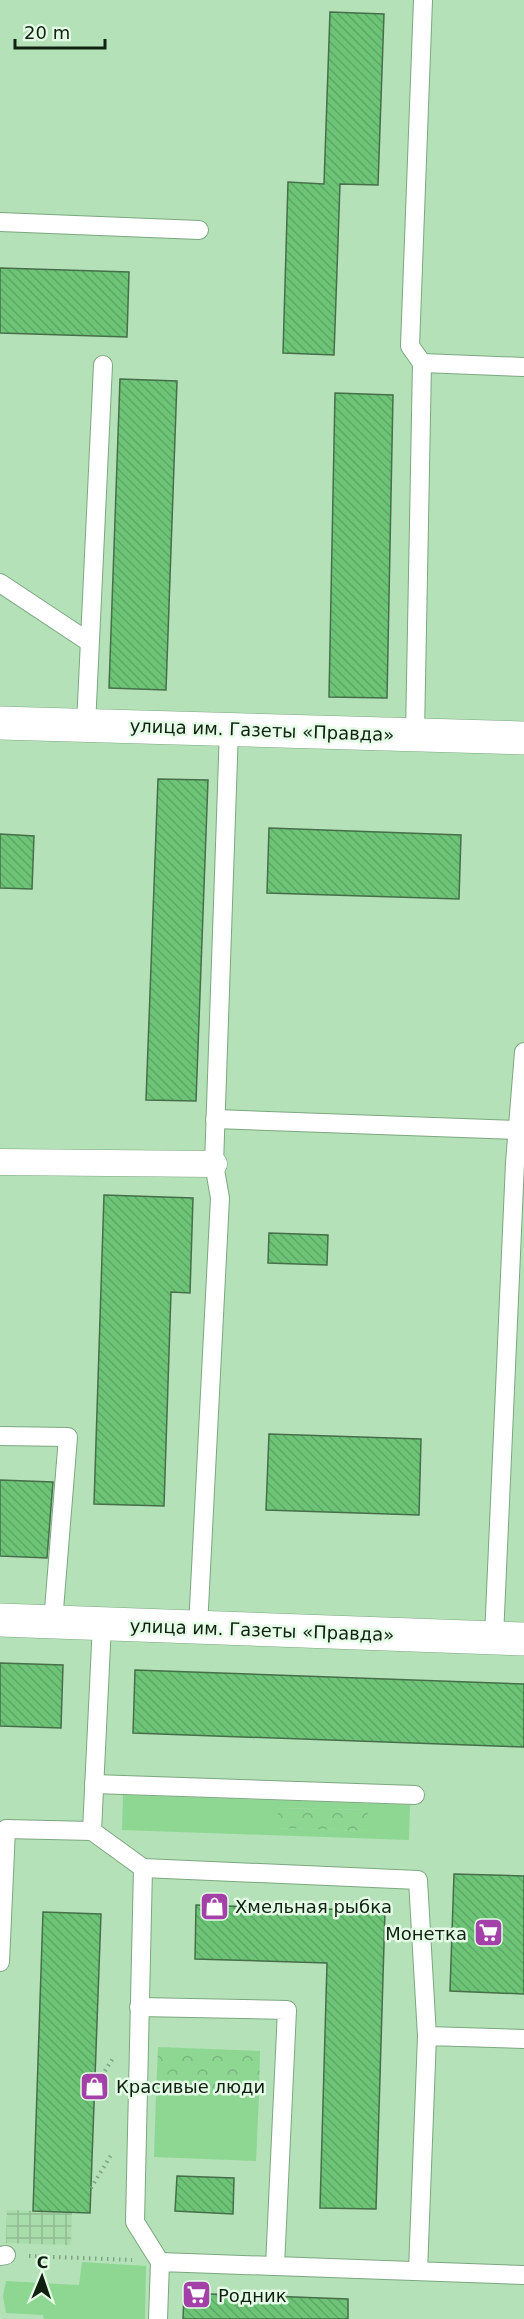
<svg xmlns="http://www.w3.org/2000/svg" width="524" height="2319" font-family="'DejaVu Sans',sans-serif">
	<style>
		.industrial { fill: url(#industrial-grid) }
		.green { fill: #8dd793; fill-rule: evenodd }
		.park { fill: url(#park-crowns) }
		.building { fill: url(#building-back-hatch); stroke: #466f4a; stroke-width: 1.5 }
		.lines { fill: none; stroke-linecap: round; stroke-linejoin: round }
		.service-casing { stroke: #7ca77f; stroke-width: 20 }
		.pedestrian-casing { stroke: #7ca77f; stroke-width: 27 }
		.tertiary-casing { stroke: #7ca77f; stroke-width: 34 }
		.path { stroke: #7fa382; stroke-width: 4; stroke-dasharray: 1.5 4.5; stroke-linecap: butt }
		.service { stroke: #fff; stroke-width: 18 }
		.pedestrian { stroke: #fff; stroke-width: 26 }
		.tertiary { stroke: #fff; stroke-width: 33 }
		.labels { text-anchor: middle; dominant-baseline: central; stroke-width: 5; stroke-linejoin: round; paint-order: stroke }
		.street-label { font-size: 18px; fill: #102112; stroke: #e5fce6 }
		.poi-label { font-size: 18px; fill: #102112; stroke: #e5fce6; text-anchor: start }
	</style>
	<defs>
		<pattern id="industrial-grid" width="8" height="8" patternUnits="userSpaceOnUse" patternTransform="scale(1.5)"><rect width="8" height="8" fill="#a8dcab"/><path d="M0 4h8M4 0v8" fill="none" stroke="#90bc92"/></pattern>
		<pattern id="park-crowns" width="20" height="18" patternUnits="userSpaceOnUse" patternTransform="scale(1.5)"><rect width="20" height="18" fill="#8dd793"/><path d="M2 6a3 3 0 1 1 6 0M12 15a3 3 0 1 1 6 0" fill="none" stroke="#79b87e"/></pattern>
		<pattern id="building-back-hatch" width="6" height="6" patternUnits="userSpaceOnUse" patternTransform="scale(1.5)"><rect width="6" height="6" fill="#6dc477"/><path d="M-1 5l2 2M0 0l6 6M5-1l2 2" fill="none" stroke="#5da866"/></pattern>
	</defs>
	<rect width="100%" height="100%" fill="#b4e1b7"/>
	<path class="industrial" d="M7 2210 72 2212 71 2245 6 2243Z"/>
	<g class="green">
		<path d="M123 1795 410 1805 409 1840 122 1830ZM278 1808 367 1810V1831L278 1828Z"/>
		<path d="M156 2093 259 2096 256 2161 154 2157Z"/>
		<path d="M82 2262 146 2266 145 2319H44L43 2315 6 2313 3 2296 6 2281 79 2285Z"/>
	</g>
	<g class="park">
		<path d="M278 1808 368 1810 367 1831 277 1828Z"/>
		<path d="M158 2047 260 2051 259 2096 156 2093Z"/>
	</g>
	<g class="building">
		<path d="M330 12 384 14 378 185 340 184 334 355 283 353 288 182 324 184Z"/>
		<path d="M0 268 129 272 127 337 0 333Z"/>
		<path d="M120 379 177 381 166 690 109 688Z"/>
		<path d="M335 393 393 395 387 698 329 697Z"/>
		<path d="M158 779 208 780 196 1101 146 1100Z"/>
		<path d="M269 828 461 835 459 899 267 893Z"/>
		<path d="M0 834 34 836 32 889 0 888Z"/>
		<path d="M104 1195 193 1198 190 1293 171 1292 164 1506 94 1504Z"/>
		<path d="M269 1233 328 1235 327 1265 268 1263Z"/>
		<path d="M269 1434 421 1439 419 1515 266 1510Z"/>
		<path d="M0 1480 53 1482 47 1558 0 1556Z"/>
		<path d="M0 1663 63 1665 61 1728 0 1726Z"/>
		<path d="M135 1670 524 1684V1747L133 1733Z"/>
		<path d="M454 1874 524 1876V1994L450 1991Z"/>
		<path d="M196 1905 385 1911 376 2209 320 2208 327 1963 195 1959Z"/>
		<path d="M43 1912 101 1914 90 2213 33 2211Z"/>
		<path d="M177 2176 234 2178 233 2214 175 2211Z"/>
		<path d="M184 2293 348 2299V2319H183Z"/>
	</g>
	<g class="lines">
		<defs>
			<g id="service">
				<path d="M0 222 199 230"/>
				<path d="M422 363 524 367"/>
				<path d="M0 583 89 642"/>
				<path d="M86 725 103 365"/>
				<path d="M415 734 422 363 410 346 423 0"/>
				<path d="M215 1119 517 1130"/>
				<path d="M0 1436 68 1437 53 1622"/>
				<path d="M198 1627 220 1198 214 1164 229 729"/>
				<path d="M494 1637 515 1163 524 1052"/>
				<path d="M94 1784 415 1795"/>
				<path d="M92 1831 102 1624"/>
				<path d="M0 1962 6 1829 92 1831 143 1868"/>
				<path d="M139 2007 287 2010 275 2266"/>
				<path d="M0 2256 6 2255"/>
				<path d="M160 2262 135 2222 143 1868 418 1880 427 2036"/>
				<path d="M418 2271 427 2036 524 2039"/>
				<path d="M158 2319 160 2262 524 2275"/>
			</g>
			<path id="pedestrian" d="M0 1162 214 1164"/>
			<g id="tertiary">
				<path d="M0 723 524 738"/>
				<path d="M0 1620 524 1639"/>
			</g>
		</defs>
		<use href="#service" class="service-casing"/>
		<use href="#pedestrian" class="pedestrian-casing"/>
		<use href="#tertiary" class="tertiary-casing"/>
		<g class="path">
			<path d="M95 2086 114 2057"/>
			<path d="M91 2188 111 2155"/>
			<path d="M29 2256 132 2260"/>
		</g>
		<use href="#service" class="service"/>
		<use href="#pedestrian" class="pedestrian"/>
		<use href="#tertiary" class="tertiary"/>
	</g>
	<defs>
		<symbol id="shop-square" viewBox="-11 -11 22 22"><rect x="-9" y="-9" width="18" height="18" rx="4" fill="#a441a8" stroke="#e5fce6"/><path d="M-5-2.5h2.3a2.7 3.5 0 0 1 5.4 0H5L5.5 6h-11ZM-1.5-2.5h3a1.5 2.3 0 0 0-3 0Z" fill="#fff"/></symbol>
		<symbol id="supermarket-square" viewBox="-11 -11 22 22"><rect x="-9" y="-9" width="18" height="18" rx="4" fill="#a441a8" stroke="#e5fce6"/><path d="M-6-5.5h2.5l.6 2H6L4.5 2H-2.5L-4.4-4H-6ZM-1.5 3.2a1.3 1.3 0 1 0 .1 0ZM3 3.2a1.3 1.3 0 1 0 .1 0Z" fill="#fff"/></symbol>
	</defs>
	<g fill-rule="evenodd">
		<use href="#shop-square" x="198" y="1890" width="33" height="33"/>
		<use href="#supermarket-square" x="472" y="1916" width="33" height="33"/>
		<use href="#shop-square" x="78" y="2070" width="33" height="33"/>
		<use href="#supermarket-square" x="180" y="2278" width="33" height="33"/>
	</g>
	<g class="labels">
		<g class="street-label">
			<text transform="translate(262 730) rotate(2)">улица им. Газеты «Правда»</text>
			<text transform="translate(262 1630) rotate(2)">улица им. Газеты «Правда»</text>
		</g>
		<g class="poi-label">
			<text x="235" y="1906">Хмельная рыбка</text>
			<text x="467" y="1933" text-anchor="end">Монетка</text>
			<text x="116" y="2086">Красивые люди</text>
			<text x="218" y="2295">Родник</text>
		</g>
	</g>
	<g transform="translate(42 2277) rotate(2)" stroke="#e5fce6" stroke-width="4.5" paint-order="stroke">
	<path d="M0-4.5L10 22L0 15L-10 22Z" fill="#102112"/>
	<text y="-9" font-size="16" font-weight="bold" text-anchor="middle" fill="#102112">С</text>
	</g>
	<path d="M15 39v9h90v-9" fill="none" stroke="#102112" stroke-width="3"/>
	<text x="24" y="39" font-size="18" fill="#102112" stroke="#e5fce6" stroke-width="4.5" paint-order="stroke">20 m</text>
</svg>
